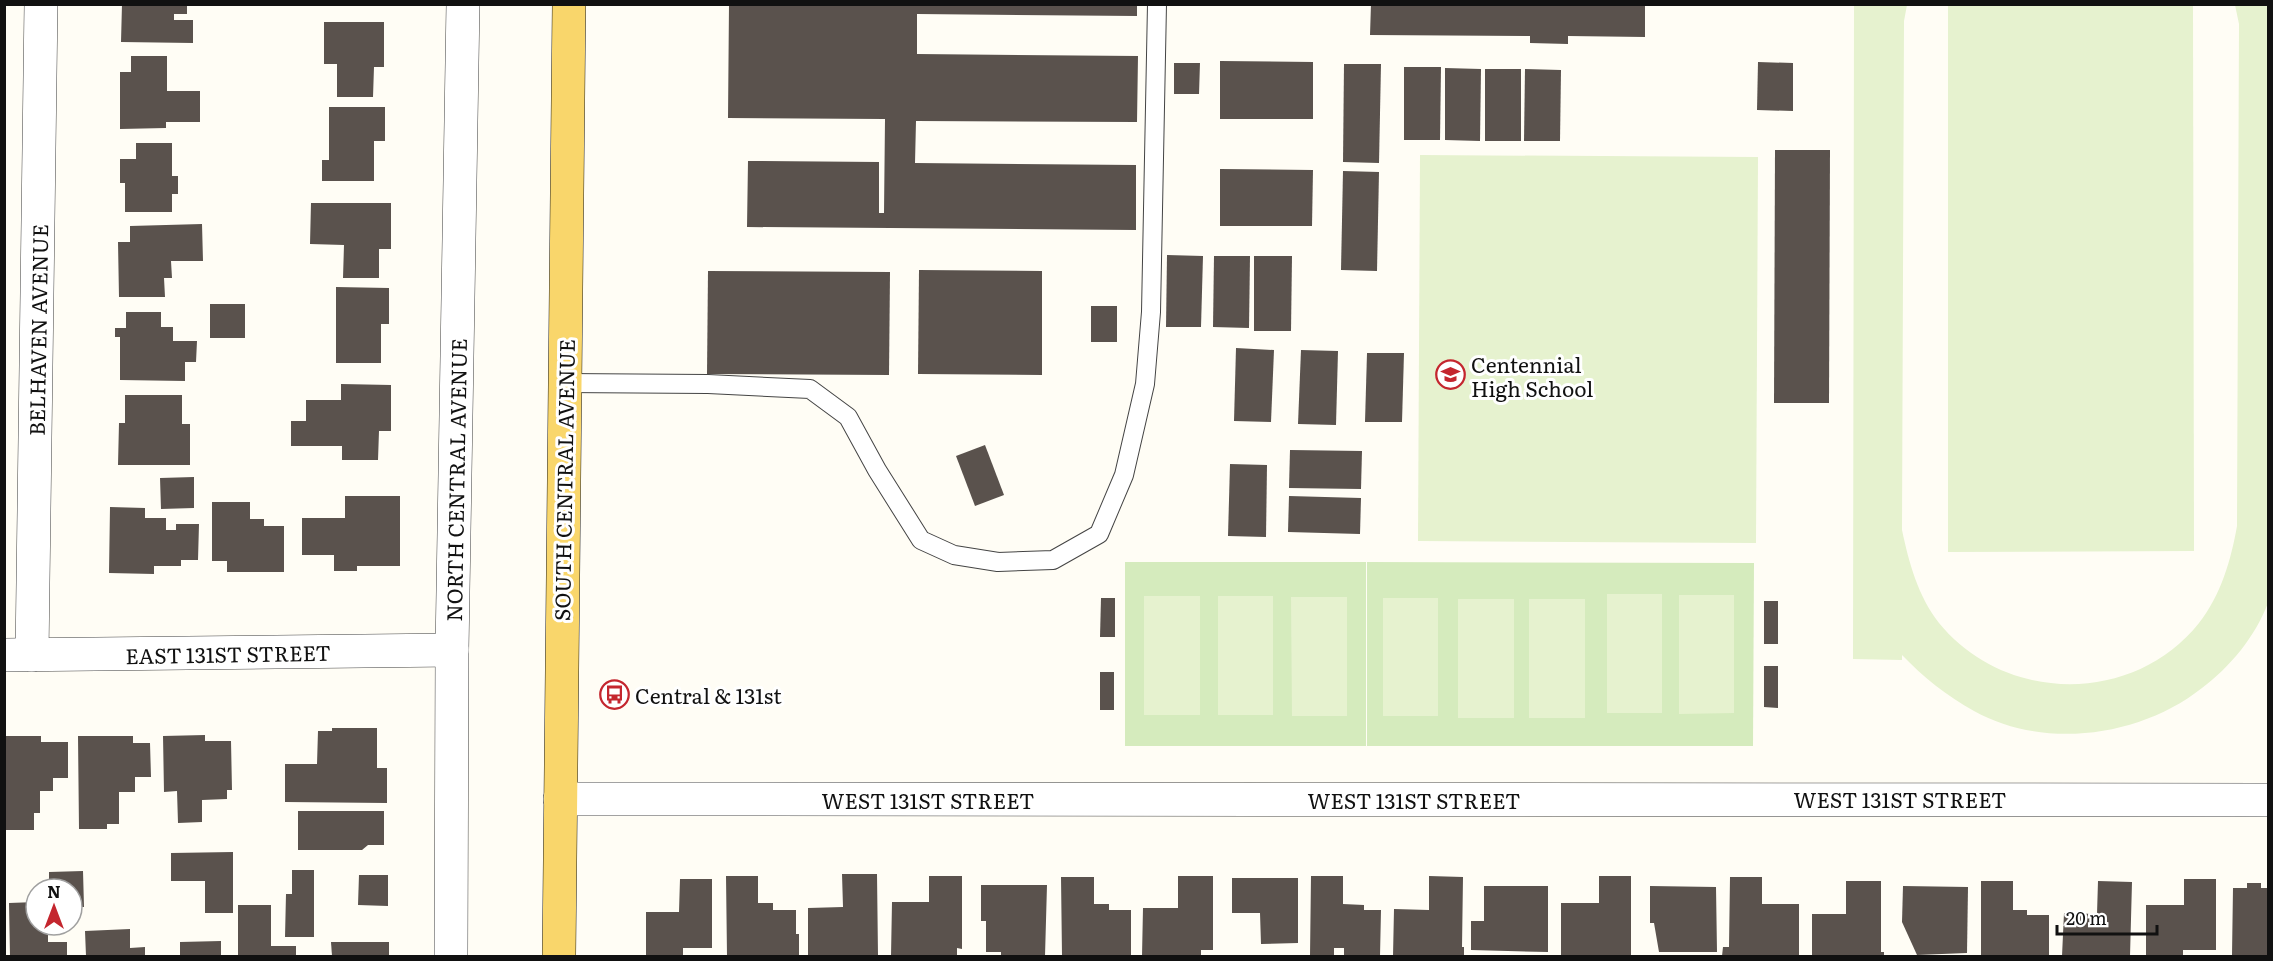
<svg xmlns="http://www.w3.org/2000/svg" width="2273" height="961" font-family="Literata,serif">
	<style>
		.green { fill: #d5ebbd }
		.pitch { fill: #e6f2cf }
		.building { fill: #5a524d }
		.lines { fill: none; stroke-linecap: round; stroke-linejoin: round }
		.service-casing { stroke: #444; stroke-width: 20 }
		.minor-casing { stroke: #444; stroke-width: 34 }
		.primary-casing { stroke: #222; stroke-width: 34 }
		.service { stroke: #fff; stroke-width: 18 }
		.minor { stroke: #fff; stroke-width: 33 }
		.primary { stroke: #f9d66b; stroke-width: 33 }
		.labels { text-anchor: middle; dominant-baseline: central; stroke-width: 6; stroke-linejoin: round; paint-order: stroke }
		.street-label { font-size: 21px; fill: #111; stroke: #fff }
		.poi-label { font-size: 21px; fill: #111; stroke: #fff; text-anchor: start }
	</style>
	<rect width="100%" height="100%" fill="#fffdf5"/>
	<g class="green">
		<rect x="1125" y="562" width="241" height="184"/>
		<path d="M1367 562 1754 563 1753 746H1367Z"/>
	</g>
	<g class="pitch">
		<path d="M1854 5H1907L1904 21 1902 530C1909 563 1918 596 1939 623 2005 704 2134 705 2199 623 2221 595 2231 560 2237 526L2239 24 2235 5H2268V603C2255 637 2230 667 2202 688 2140 737 2044 750 1974 711 1947 696 1923 677 1902 655V660L1853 659Z"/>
		<path d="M1948 5H2193L2194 551 1948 552Z"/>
		<path d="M1420 155 1758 157 1756 543 1418 541Z"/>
		<rect x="1607" y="594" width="55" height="119"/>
		<path d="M1679 595H1734V713L1679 714Z"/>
		<path d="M1200 596V715H1144V596Z"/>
		<path d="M1273 596V715H1218V596Z"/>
		<path d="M1291 597H1347V716H1292Z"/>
		<rect x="1383" y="598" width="55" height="118"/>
		<rect x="1458" y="599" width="56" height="119"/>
		<rect x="1529" y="599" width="56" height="119"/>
	</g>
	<g class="building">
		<path d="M122 4H187V14H174V20H193V43L121 42Z"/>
		<path d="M729 4H1137V16L917 14V54L1138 56 1137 122 916 121 915 163 1136 165V230L747 227 748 161 879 162V213H884L885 119 728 118Z"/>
		<path d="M1371 4H1645V37L1568 36V44L1530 43V36L1370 35Z"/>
		<path d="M324 22H384V67H374L373 97H337V64H324Z"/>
		<path d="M131 56H167V91H200V122H166V128L120 129V72H131Z"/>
		<path d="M1220 61 1313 62V119H1220Z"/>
		<path d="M1758 62 1793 63V111L1757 110Z"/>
		<path d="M1174 63H1200L1199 94H1174Z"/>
		<path d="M1344 64H1381L1379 163 1343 162Z"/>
		<path d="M1404 67H1441L1440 140H1404Z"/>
		<path d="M1445 68 1481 69 1480 141 1445 140Z"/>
		<rect x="1485" y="69" width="36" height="72"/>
		<path d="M1525 69 1561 70 1560 141H1524Z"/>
		<path d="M329 107H385V141H374V181H322V160H329Z"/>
		<path d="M136 143H172V176H178V194H172V212H125V183H120V159H136Z"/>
		<path d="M1775 150H1830L1829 403H1774Z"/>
		<path d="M1220 169 1313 170 1312 226H1220Z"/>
		<path d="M1343 171 1379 172 1377 271 1341 270Z"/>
		<path d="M311 203H391V249H379V278H343L344 245 310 244Z"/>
		<path d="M202 224 203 261H171L172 278H164L165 297H119L118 242H130V226Z"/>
		<path d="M1167 255 1203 256 1201 327H1166Z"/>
		<path d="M1214 256H1250L1249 328 1213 327Z"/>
		<path d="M1254 256H1292L1291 331H1254Z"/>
		<path d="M919 270 1042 271V375L918 374Z"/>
		<path d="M708 271 890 272 889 375 707 374Z"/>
		<path d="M336 287 389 288V324H381V363H336Z"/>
		<rect x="210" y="304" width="35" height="34"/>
		<rect x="1091" y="306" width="26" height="36"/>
		<path d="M126 312H161V327H173V341H197L196 362H185V381L120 380V337H115V328H126Z"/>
		<path d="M1236 348 1274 350 1271 422 1234 421Z"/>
		<path d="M1301 350 1338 351 1336 425 1298 424Z"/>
		<path d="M1367 353H1404L1402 422H1365Z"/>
		<path d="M341 384 391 385V431H379L378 460H342V446H291V421H306V400H341Z"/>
		<path d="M125 395H182V424H190V465H118L119 423H125Z"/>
		<path d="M985 445 1004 495 975 506 956 456Z"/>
		<path d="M1290 450 1362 451 1361 489 1289 488Z"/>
		<path d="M1230 464 1267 465 1266 537 1228 536Z"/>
		<path d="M194 477V508L161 509 160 478Z"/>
		<path d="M345 496H400V566H357V571H334V555H302V518H345Z"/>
		<path d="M1289 496 1361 498 1360 534 1288 532Z"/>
		<path d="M212 502H250V519H264V526H284V572H227V561H212Z"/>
		<path d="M110 507 145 508V518H166V530H176V524H199L198 560H181V566H154V574L109 573Z"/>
		<path d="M1101 598H1115V637H1100Z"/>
		<rect x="1764" y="601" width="14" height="43"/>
		<path d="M1764 666H1778V708L1764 707Z"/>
		<rect x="1100" y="672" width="14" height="38"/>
		<path d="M332 728H377V768H387V803L285 802V764H317L318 731H332Z"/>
		<path d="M205 735V741H231L232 790H227V799L202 800V822L178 823 177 791 164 792 163 736Z"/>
		<path d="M4 736H41V742H68V778H53V791H40V813H34V830H4Z"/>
		<path d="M78 736H133V743H150L151 777H135V792H119V824H107V829H79Z"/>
		<path d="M298 811H384V845H368L362 850H298Z"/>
		<path d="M233 852V913H205V881H171V853Z"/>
		<path d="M292 870H314V937H285L286 894H292Z"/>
		<path d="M83 871 84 907H72V889H49V872Z"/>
		<path d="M842 874H877L878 956H808V908L843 907Z"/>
		<path d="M359 875H388V906L358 905Z"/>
		<path d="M726 876H758V903H773V910H796V934H799V956H727Z"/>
		<path d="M929 876H962V949L957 948V956H891L892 902H929Z"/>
		<path d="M1178 876H1213V950H1201V956H1142L1143 908H1178Z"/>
		<path d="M1311 876H1343V904L1364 905V910H1381L1380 956H1344V948H1334V956H1310Z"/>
		<path d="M1429 876 1463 877 1462 947H1464V956H1393L1394 909 1429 910Z"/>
		<path d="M1599 876H1631V956H1561V903H1599Z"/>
		<path d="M1061 877H1094V904H1109V910H1131V956H1062Z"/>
		<path d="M1730 877H1762V904H1799V956H1722L1723 947H1729Z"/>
		<path d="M1232 878H1298V943L1261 944 1260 913H1232Z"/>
		<path d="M680 879H712V948H683V956H646V912H679Z"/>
		<path d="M2184 879H2216V950H2183V956H2146V905H2184Z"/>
		<path d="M1846 881H1881V952H1884V956H1812V914H1846Z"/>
		<path d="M1981 881H2013V910H2027V915H2049V956H1981Z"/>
		<path d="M2098 881 2132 882 2130 956H2062L2064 913 2097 914Z"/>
		<path d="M2247 883H2261V888H2268V956L2232 955 2233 888H2247Z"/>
		<path d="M981 885H1047L1045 956H1001V952H986V921H981Z"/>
		<path d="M1484 886H1548V952L1471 950V921H1484Z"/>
		<path d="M1650 886 1716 887 1717 952H1659L1654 923H1650Z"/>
		<path d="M1903 886 1968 887 1967 953 1917 955 1902 922Z"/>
		<path d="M36 902V925H48V942H67V956H10L9 903Z"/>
		<path d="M238 905H271V946H296V956H238Z"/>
		<path d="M130 929V948L145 947V956H86L85 931Z"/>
		<path d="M221 941V956H180V942Z"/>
		<path d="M331 942H389V956H332Z"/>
	</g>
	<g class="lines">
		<defs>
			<path id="service" d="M564 383 708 384 810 389 848 417 877 470 921 540 954 555 998 562 1053 560 1099 534 1124 475 1145 384 1151 312 1157 4"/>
			<g id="minor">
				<path d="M4 655 452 650"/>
				<path d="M32 655 41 4"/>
				<path d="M560 799 2268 800"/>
				<path d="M451 956 452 650 463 4"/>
			</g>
			<path id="primary" d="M559 956 569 4"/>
		</defs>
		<use href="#service" class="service-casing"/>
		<use href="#minor" class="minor-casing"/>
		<use href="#primary" class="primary-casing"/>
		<use href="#service" class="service"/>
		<use href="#minor" class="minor"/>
		<use href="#primary" class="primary"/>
	</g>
	<defs>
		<symbol id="school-ring" viewBox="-11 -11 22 22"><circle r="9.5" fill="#fff" stroke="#c4262e" stroke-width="1.5"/><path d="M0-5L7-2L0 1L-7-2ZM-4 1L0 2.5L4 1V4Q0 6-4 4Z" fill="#c4262e"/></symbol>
		<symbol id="bus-ring" viewBox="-11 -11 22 22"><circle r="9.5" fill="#fff" stroke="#c4262e" stroke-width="1.5"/><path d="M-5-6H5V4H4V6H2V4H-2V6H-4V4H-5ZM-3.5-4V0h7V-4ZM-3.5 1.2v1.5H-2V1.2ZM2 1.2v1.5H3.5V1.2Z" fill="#c4262e"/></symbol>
	</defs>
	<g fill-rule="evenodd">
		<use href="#school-ring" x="1434" y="358" width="33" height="33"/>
		<use href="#bus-ring" x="598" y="678" width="33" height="33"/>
	</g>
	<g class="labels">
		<g class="street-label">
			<text transform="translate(37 330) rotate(-89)">BELHAVEN AVENUE</text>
			<text transform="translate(455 480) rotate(-89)">NORTH CENTRAL AVENUE</text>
			<text transform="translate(563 480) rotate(-89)">SOUTH CENTRAL AVENUE</text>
			<text transform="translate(228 653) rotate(-1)">EAST 131ST STREET</text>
			<text x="1900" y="798">WEST 131ST STREET</text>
			<text x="928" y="799">WEST 131ST STREET</text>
			<text x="1414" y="799">WEST 131ST STREET</text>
		</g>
		<g class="poi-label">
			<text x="1471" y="363">Centennial<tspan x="1471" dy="24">High School</tspan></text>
			<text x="635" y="694">Central &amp; 131st</text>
		</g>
	</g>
	<rect width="2273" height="961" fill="none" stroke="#111111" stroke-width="12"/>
	<g transform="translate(54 907)"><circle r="28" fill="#ffffff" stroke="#a0a0a0" stroke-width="1.5"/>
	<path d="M0-4.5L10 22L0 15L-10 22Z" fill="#c4262e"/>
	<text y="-9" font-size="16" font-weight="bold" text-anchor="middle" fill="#111111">N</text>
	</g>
	<path d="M2057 925v9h100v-9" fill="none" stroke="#111111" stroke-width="3"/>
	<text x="2066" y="925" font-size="18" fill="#111111" stroke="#ffffff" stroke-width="4.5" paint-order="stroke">20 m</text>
</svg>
